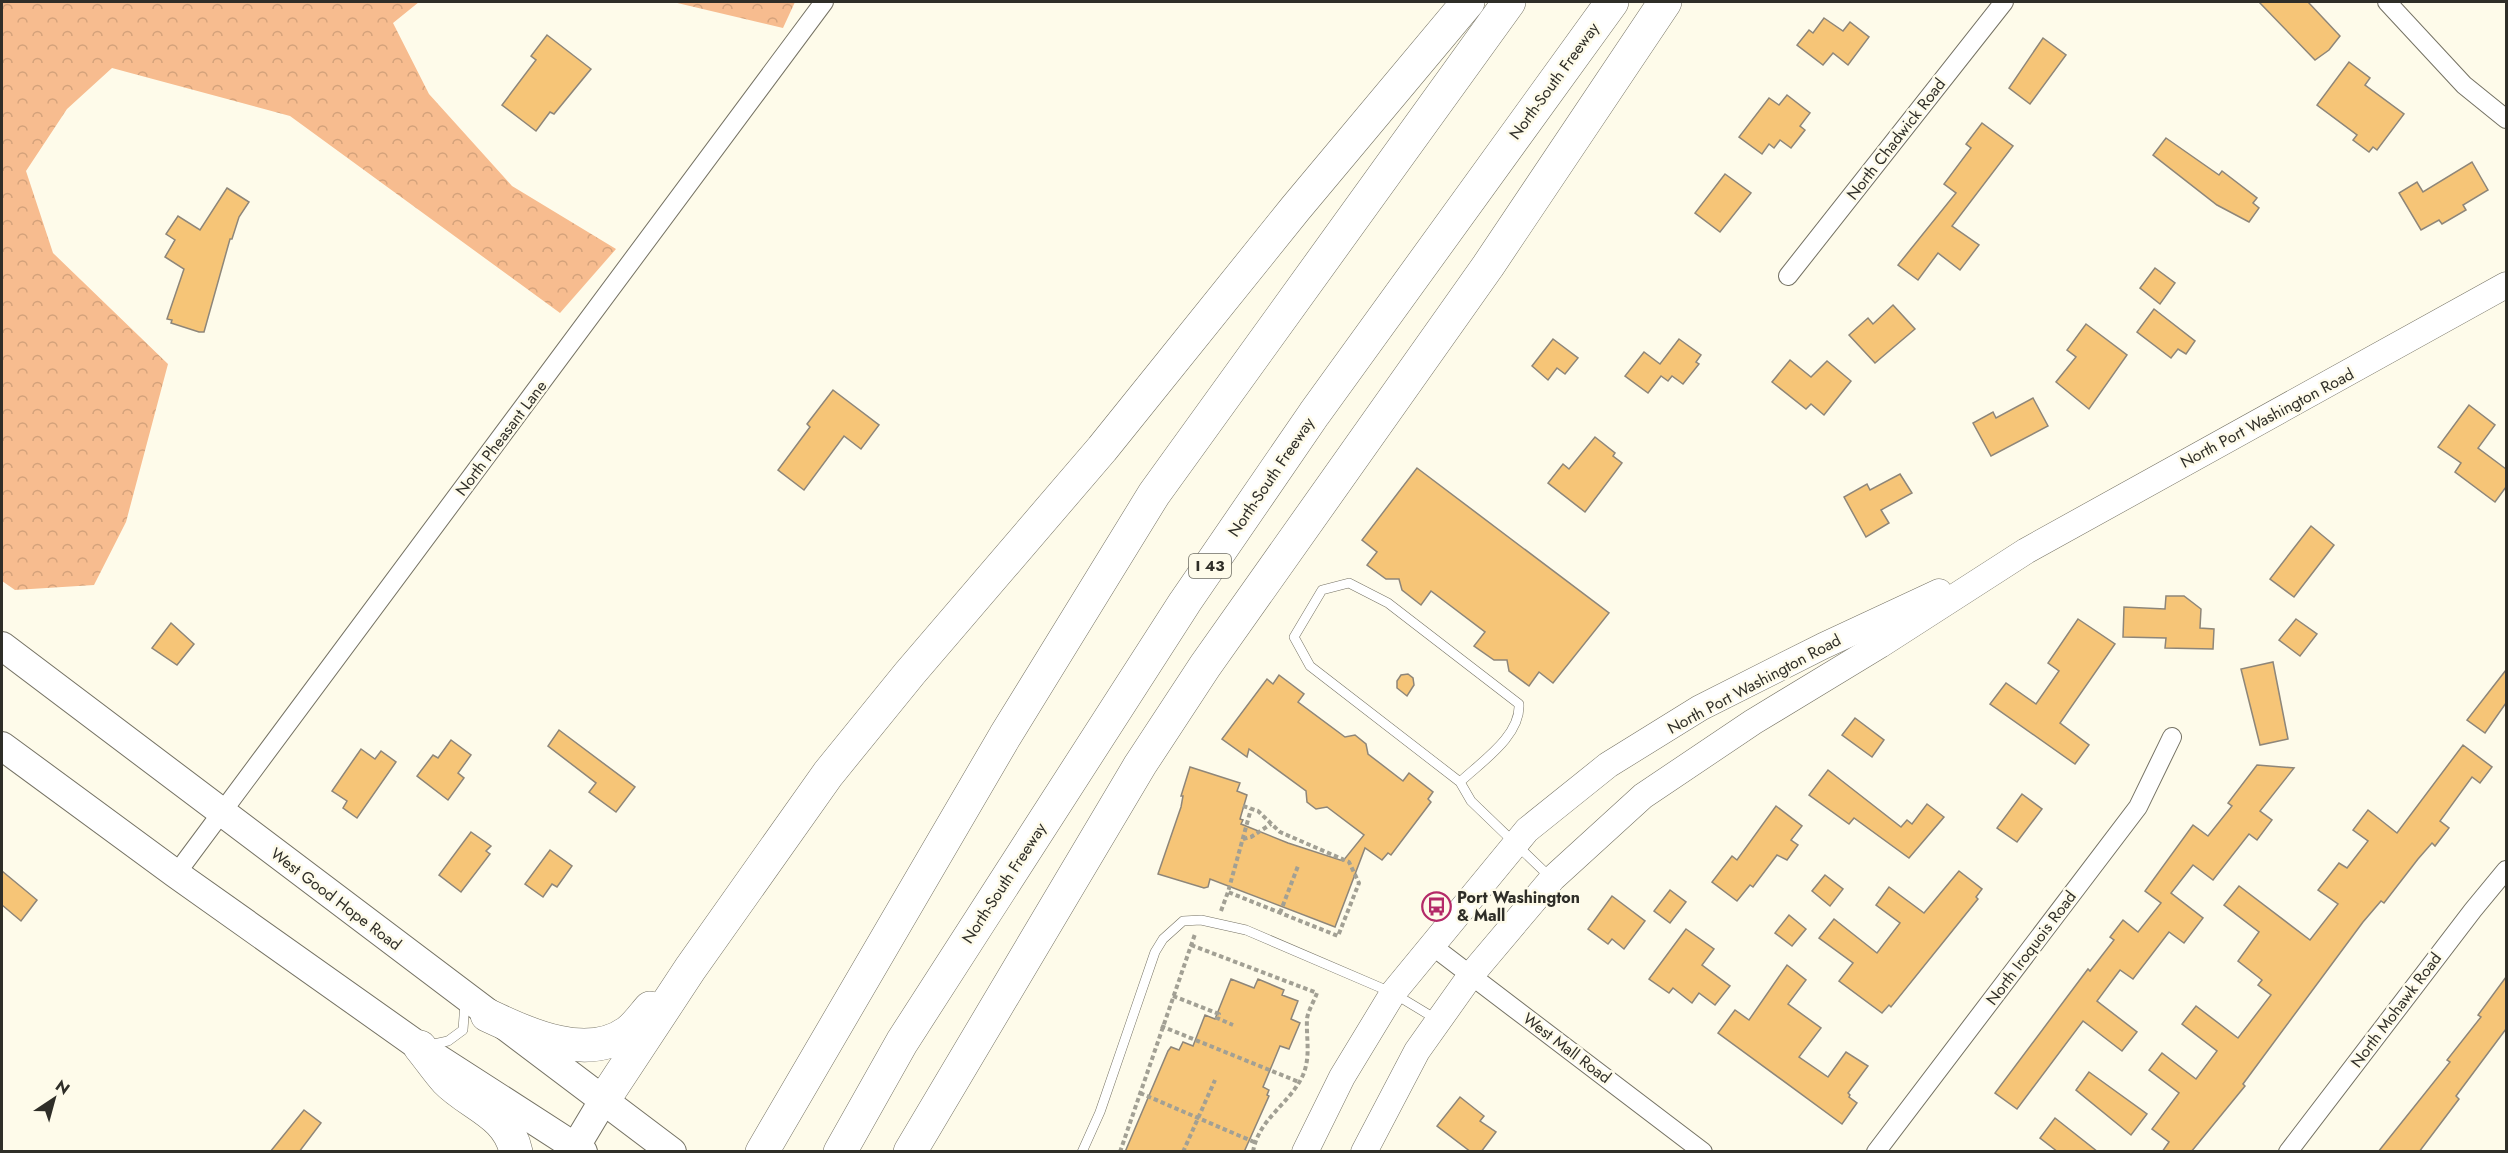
<svg xmlns="http://www.w3.org/2000/svg" width="2508" height="1153" font-family="Jost,sans-serif">
	<style>
		.forest { fill: url(#forest-crowns) }
		.building { fill: #f6c577; stroke: #8e8679; stroke-width: 1.5 }
		.lines { fill: none; stroke-linecap: round; stroke-linejoin: round }
		.service-casing { stroke: #757264; stroke-width: 10 }
		.minor-casing { stroke: #757264; stroke-width: 20 }
		.secondary-casing { stroke: #757264; stroke-width: 27 }
		.primary-casing { stroke: #757264; stroke-width: 30 }
		.motorway-casing { stroke: #757264; stroke-width: 34 }
		.path { stroke: #a2a094; stroke-width: 4; stroke-dasharray: 4.5 3; stroke-linecap: butt }
		.service { stroke: #fff; stroke-width: 9 }
		.minor { stroke: #fff; stroke-width: 18 }
		.secondary { stroke: #fff; stroke-width: 26 }
		.primary { stroke: #fff; stroke-width: 28 }
		.motorway { stroke: #fff; stroke-width: 33 }
		.labels { text-anchor: middle; dominant-baseline: central; stroke-width: 5; stroke-linejoin: round; paint-order: stroke }
		.shield { fill: #fefbea; stroke: #6d6c62; stroke-width: 1.5 }
		.shield-label { font-size: 15px; font-weight: bold; fill: #2f2e28 }
		.street-label { font-size: 16px; fill: #2f2e28; stroke: #fefbea }
		.poi-label { font-size: 16px; font-weight: bold; fill: #2f2e28; stroke: #fefbea; text-anchor: start }
	</style>
	<defs>
		<pattern id="forest-crowns" width="20" height="18" patternUnits="userSpaceOnUse" patternTransform="scale(1.5)"><rect width="20" height="18" fill="#f7bc8f"/><path d="M2 6a3 3 0 1 1 6 0M12 15a3 3 0 1 1 6 0" fill="none" stroke="#d4a27b"/></pattern>
	</defs>
	<rect width="100%" height="100%" fill="#fefbea"/>
	<g class="forest">
		<path d="M2 2H419L393 23 429 94 512 186 616 249 560 313 290 116 112 68 67 109 26 171 53 253 168 364 126 522 94 585 15 590 2 581Z"/>
		<path d="M673 2H795L783 28Z"/>
	</g>
	<g class="building">
		<path d="M2259 2H2308L2340 36 2329 50 2315 60Z"/>
		<path d="M1824 18 1843 31 1850 22 1869 37 1848 65 1833 53 1823 65 1797 45 1809 30 1813 33Z"/>
		<path d="M547 35 591 69 554 114 550 112 536 131 502 105 536 60 531 56Z"/>
		<path d="M2043 38 2066 55 2030 104 2009 88Z"/>
		<path d="M2349 62 2370 78 2365 85 2404 114 2377 150 2373 147 2369 152 2353 140 2357 135 2317 105Z"/>
		<path d="M1787 95 1810 113 1800 126 1805 130 1791 148 1780 140 1774 148 1769 144 1762 154 1739 137 1769 98 1779 105Z"/>
		<path d="M1982 123 2013 146 1952 226 1979 245 1960 270 1938 253 1918 280 1898 265 1956 193 1944 184 1971 148 1966 144Z"/>
		<path d="M2166 138 2219 175 2222 171 2257 198 2253 203 2259 208 2249 222 2217 205 2153 155Z"/>
		<path d="M2472 162 2488 190 2463 205 2466 210 2442 224 2439 220 2421 230 2399 193 2417 182 2423 192Z"/>
		<path d="M1725 174 1751 193 1720 232 1695 213Z"/>
		<path d="M227 188 249 202 239 217 232 239H230L204 332H199L171 323 172 320 167 319 184 269 165 257 175 240 166 234 178 216 200 230Z"/>
		<path d="M2155 268 2175 283 2160 304 2140 288Z"/>
		<path d="M1893 305 1915 329 1875 363 1849 335 1868 318 1873 324Z"/>
		<path d="M2154 309 2195 341 2186 354 2178 349 2171 358 2137 332Z"/>
		<path d="M2086 324 2127 355 2089 409 2056 382 2076 357 2067 350Z"/>
		<path d="M1553 339 1578 358 1565 374 1557 368 1548 380 1532 366Z"/>
		<path d="M1679 339 1701 355 1696 362 1699 364 1683 384 1672 376 1668 381 1661 376 1648 393 1625 376 1644 352 1660 364Z"/>
		<path d="M1790 360 1811 377 1827 361 1851 381 1824 415 1811 404 1806 409 1772 382Z"/>
		<path d="M833 390 879 425 861 449 844 436 804 490 778 470 810 427 807 424Z"/>
		<path d="M2033 398 2048 426 1991 456 1973 423 1993 412 1996 418Z"/>
		<path d="M2469 405 2495 425 2478 448 2506 469V487L2495 502 2455 472 2461 463 2438 447Z"/>
		<path d="M1595 437 1615 453 1613 456 1622 463 1585 512 1548 483 1563 464 1569 469Z"/>
		<path d="M1417 468 1609 613 1553 683 1539 672 1529 686 1509 671 1507 660H1494L1474 646 1485 632 1431 591 1421 605 1402 590 1399 579H1386L1367 565 1377 552 1362 540Z"/>
		<path d="M1900 474 1912 493 1881 510 1889 523 1866 537 1844 497 1867 484 1870 490Z"/>
		<path d="M2311 526 2334 545 2294 597 2270 579Z"/>
		<path d="M2166 596H2184L2201 609 2200 628 2214 629 2213 649 2165 648 2166 638 2123 637 2124 607 2165 609Z"/>
		<path d="M2078 619 2115 644 2060 723 2089 745 2075 764 1990 704 2006 683 2036 704 2059 671 2048 663Z"/>
		<path d="M2296 619 2317 634 2300 656 2279 640Z"/>
		<path d="M171 623 194 644 177 665 152 648Z"/>
		<path d="M2273 662 2288 739 2260 745 2241 669Z"/>
		<path d="M2506 670V703L2485 733 2467 720Z"/>
		<path d="M1408 674 1413 678 1414 685 1407 696 1397 688V681L1401 675Z"/>
		<path d="M1279 675 1304 694 1298 702 1345 737 1355 735 1366 744 1368 754 1403 781 1409 773 1433 792 1428 799 1431 802 1391 855 1388 853 1382 860 1365 848 1335 927 1210 879 1208 887 1204 888 1158 874 1181 807 1183 796H1181L1190 767 1240 783 1237 791 1247 795 1240 819 1243 820 1241 824 1288 843 1343 861 1364 835 1327 807 1316 809 1307 802 1306 791 1249 749 1247 757 1222 739 1267 679 1273 684Z"/>
		<path d="M1855 718 1884 740 1872 757 1842 735Z"/>
		<path d="M559 730 635 787 616 812 589 792 596 783 548 746Z"/>
		<path d="M451 740 471 755 458 773 464 778 448 800 417 776 433 755 438 758Z"/>
		<path d="M2463 745 2492 767 2480 783 2472 777 2440 821 2449 828 2435 846 2432 843 2418 859 2384 903 2381 901 2363 922 2243 1084 2245 1086 2191 1152H2162L2169 1142 2152 1129 2179 1093 2149 1070 2162 1053 2196 1079 2217 1051 2182 1024 2196 1006 2238 1038 2271 995 2258 985 2262 980 2238 961 2259 932 2224 905 2239 886 2310 940 2338 904 2318 890 2339 863 2347 868 2368 841 2353 830 2368 810 2397 833Z"/>
		<path d="M361 749 375 759 381 751 396 762 357 818 343 808 347 801 332 791Z"/>
		<path d="M2257 765 2294 768 2260 811 2272 820 2257 840 2249 834 2213 880 2193 865 2171 893 2203 918 2184 943 2169 932 2133 979 2120 970 2097 1001 2137 1032 2122 1051 2083 1021 2017 1109 1995 1093 2088 969 2090 971 2114 940 2110 937 2123 920 2138 932 2161 903 2145 891 2193 825 2208 836 2232 806 2228 803Z"/>
		<path d="M1828 770 1901 827 1907 820 1912 824 1927 804 1944 817 1909 858 1854 818 1849 824 1809 795Z"/>
		<path d="M2022 794 2042 809 2017 842 1997 828Z"/>
		<path d="M1776 806 1802 826 1791 840 1798 845 1787 860 1777 855 1753 887 1750 885 1737 901 1712 882 1732 856 1737 860Z"/>
		<path d="M471 832 491 846 486 851 490 854 461 892 439 875Z"/>
		<path d="M550 850 572 866 557 887 552 884 543 897 525 884Z"/>
		<path d="M2 871 37 900 21 921 2 905Z"/>
		<path d="M1959 871 1982 889 1976 897 1978 899 1891 1007 1889 1005 1882 1013 1839 981 1853 963 1819 938 1834 919 1877 953 1900 923 1876 905 1889 887 1924 913Z"/>
		<path d="M1825 875 1843 889 1830 906 1812 891Z"/>
		<path d="M1670 890 1686 902 1670 923 1654 911Z"/>
		<path d="M1612 896 1645 921 1624 949 1612 939 1608 944 1588 929Z"/>
		<path d="M1789 915 1806 929 1792 946 1775 933Z"/>
		<path d="M1686 929 1714 949 1702 965 1730 986 1715 1005 1699 993 1692 1003 1673 988 1669 993 1649 979Z"/>
		<path d="M1787 965 1806 980 1788 1004 1821 1028 1799 1057 1828 1077 1846 1052 1868 1066 1848 1093 1850 1095 1849 1097 1857 1103 1842 1124 1718 1033 1735 1010 1749 1020Z"/>
		<path d="M2506 977V1029L2456 1096 2459 1099 2419 1152H2378L2450 1062 2447 1060 2481 1017 2478 1015Z"/>
		<path d="M1231 979 1254 988 1258 979 1284 990 1282 995 1298 1001 1291 1019 1300 1023 1289 1049 1280 1046 1263 1087 1269 1090 1267 1095 1269 1096 1244 1152H1125L1168 1051 1171 1047 1179 1050 1183 1042 1193 1046 1205 1015 1215 1019Z"/>
		<path d="M2089 1072 2147 1114 2131 1135 2076 1090Z"/>
		<path d="M1460 1097 1484 1116 1480 1121 1496 1132 1481 1152H1471L1437 1126Z"/>
		<path d="M304 1110 321 1123 299 1152H270Z"/>
		<path d="M2055 1118 2098 1152H2058L2040 1138Z"/>
	</g>
	<g class="lines">
		<defs>
			<g id="service">
				<path d="M1460 782C1481 762 1521 736 1519 704L1388 603 1349 583 1322 590 1294 637 1310 666 1460 782 1471 801 1550 877"/>
				<path d="M429 1045 448 1041 463 1030 465 1002"/>
				<path d="M1082 1152 1100 1112 1155 952 1163 939 1183 921 1201 920 1246 930 1393 993 1436 1019"/>
			</g>
			<g id="minor">
				<path d="M2387 2 2464 85 2506 119"/>
				<path d="M1788 276 2004 2"/>
				<path d="M176 874 824 2"/>
				<path d="M1431 945 1703 1152"/>
				<path d="M1876 1152 2138 807 2172 737"/>
				<path d="M2288 1152 2473 910 2506 870"/>
			</g>
			<g id="secondary">
				<path d="M1305 1152 1342 1077 1393 993 1527 830 1608 765 1700 708 1823 646 1939 592"/>
				<path d="M1364 1152 1417 1051 1471 975 1552 879 1643 796 1753 722 1880 645 2026 551 2506 285"/>
			</g>
			<g id="primary">
				<path d="M2 646 672 1152"/>
				<path d="M2 746 176 874 420 1047 583 1152"/>
				<path d="M576 1146 603 1101"/>
			</g>
			<g id="motorway">
				<path d="M487 1015C528 1034 586 1062 628 1032 636 1026 643 1016 650 1008"/>
				<path d="M420 1047C429 1058 437 1070 446 1080 470 1105 508 1113 516 1152"/>
				<path d="M603 1101 690 969 828 774 910 673 1102 449 1295 209 1468 2"/>
				<path d="M573 1152 576 1146"/>
				<path d="M762 1152 1005 736 1154 494 1509 2"/>
				<path d="M840 1152 902 1042 1185 602 1314 414 1612 2"/>
				<path d="M910 1152 1140 765 1205 666 1488 266 1665 2"/>
			</g>
		</defs>
		<use href="#service" class="service-casing"/>
		<use href="#minor" class="minor-casing"/>
		<use href="#secondary" class="secondary-casing"/>
		<use href="#primary" class="primary-casing"/>
		<use href="#motorway" class="motorway-casing"/>
		<g class="path">
			<path d="M1243 806 1258 811 1280 832 1349 862 1359 883 1338 936 1228 892 1251 809"/>
			<path d="M1243 839 1251 837 1271 824"/>
			<path d="M1221 911 1228 892"/>
			<path d="M1280 913 1298 866"/>
			<path d="M1191 945 1317 993C1314 1001 1308 1011 1307 1019 1306 1038 1311 1056 1303 1075 1290 1104 1258 1119 1253 1152"/>
			<path d="M1173 996 1219 1014 1217 1018 1233 1025"/>
			<path d="M1161 1026 1299 1082"/>
			<path d="M1140 1093 1254 1142"/>
			<path d="M1120 1152 1195 934"/>
			<path d="M1183 1152 1215 1080"/>
		</g>
		<use href="#service" class="service"/>
		<use href="#minor" class="minor"/>
		<use href="#secondary" class="secondary"/>
		<use href="#primary" class="primary"/>
		<use href="#motorway" class="motorway"/>
	</g>
	<defs>
		<symbol id="bus-ring" viewBox="-11 -11 22 22"><circle r="9.5" fill="#fefbea" stroke="#b42a68" stroke-width="1.5"/><path d="M-5-6H5V4H4V6H2V4H-2V6H-4V4H-5ZM-3.5-4V0h7V-4ZM-3.5 1.2v1.5H-2V1.2ZM2 1.2v1.5H3.5V1.2Z" fill="#b42a68"/></symbol>
	</defs>
	<g fill-rule="evenodd">
		<use href="#bus-ring" x="1420" y="890" width="33" height="33"/>
	</g>
	<g class="labels">
		<rect class="shield" x="1189" y="554" width="42" height="24" rx="4.5"/>
		<g class="shield-label">
			<text x="1210" y="566">I 43</text>
		</g>
		<g class="street-label">
			<text transform="translate(1554 81) rotate(-54)">North-South Freeway</text>
			<text transform="translate(1896 139) rotate(-52)">North Chadwick Road</text>
			<text transform="translate(2267 418) rotate(-28)">North Port Washington Road</text>
			<text transform="translate(501 438) rotate(-53)">North Pheasant Lane</text>
			<text transform="translate(1271 477) rotate(-56)">North-South Freeway</text>
			<text transform="translate(1754 684) rotate(-28)">North Port Washington Road</text>
			<text transform="translate(1004 883) rotate(-57)">North-South Freeway</text>
			<text transform="translate(336 899) rotate(37)">West Good Hope Road</text>
			<text transform="translate(2031 948) rotate(-53)">North Iroquois Road</text>
			<text transform="translate(2396 1010) rotate(-53)">North Mohawk Road</text>
			<text transform="translate(1567 1048) rotate(37)">West Mall Road</text>
		</g>
		<g class="poi-label">
			<text x="1457" y="897">Port Washington<tspan x="1457" dy="18">&amp; Mall</tspan></text>
		</g>
	</g>
	<rect width="2508" height="1153" fill="none" stroke="#2f2e28" stroke-width="6"/>
	<g transform="translate(54 1099) rotate(36)" stroke="#fefbea" stroke-width="4.5" paint-order="stroke">
	<path d="M0-4.5L10 22L0 15L-10 22Z" fill="#2f2e28"/>
	<text y="-9" font-size="16" font-weight="bold" text-anchor="middle" fill="#2f2e28">N</text>
	</g>
</svg>
